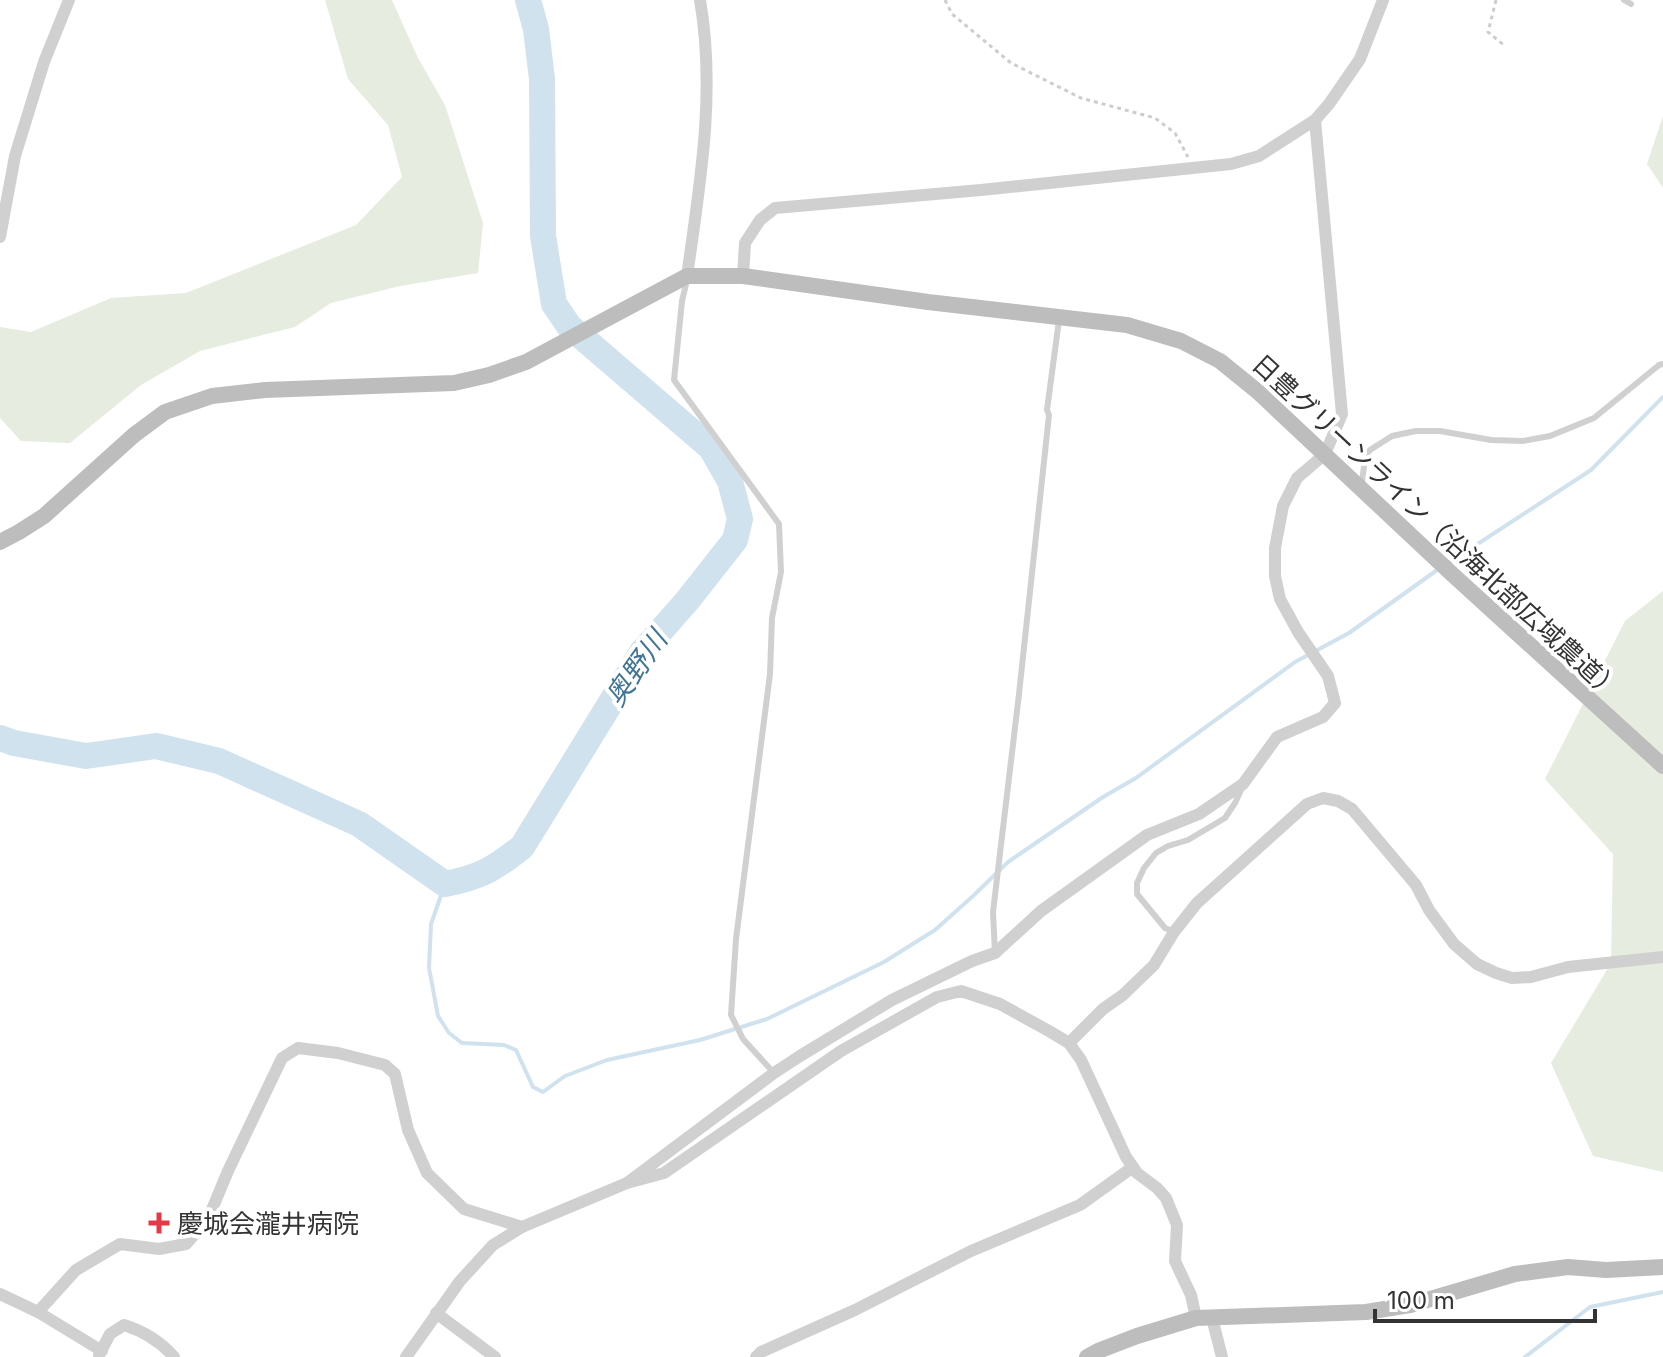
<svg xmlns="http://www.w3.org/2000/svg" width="1663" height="1357" font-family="Inter,'Noto Sans JP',sans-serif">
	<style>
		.green { fill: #e6ecdf }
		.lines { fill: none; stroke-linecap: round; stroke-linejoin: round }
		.stream { stroke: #cfe2ee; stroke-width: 4 }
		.river { stroke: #cfe2ee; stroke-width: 26 }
		.path { stroke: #cdcdcd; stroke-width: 3; stroke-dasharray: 4 4; stroke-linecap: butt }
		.lane { stroke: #d0d0d0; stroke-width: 6 }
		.street { stroke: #d0d0d0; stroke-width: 12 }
		.secondary { stroke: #bdbdbd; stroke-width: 16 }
		.poi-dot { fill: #e63946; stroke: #fff; stroke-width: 3 }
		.labels { text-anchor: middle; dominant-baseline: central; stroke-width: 8; stroke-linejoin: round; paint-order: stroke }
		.street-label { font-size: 26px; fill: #333; stroke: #fff }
		.poi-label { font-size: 26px; fill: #333; stroke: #fff; text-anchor: start }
		.water-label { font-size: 28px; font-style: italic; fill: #3f7597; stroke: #fff }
	</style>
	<rect width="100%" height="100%" fill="#fff"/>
	<g class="green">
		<path d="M325 0H392L418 58 445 105 483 223 478 273 400 286 331 303 295 327 200 351 141 385 70 443 21 441 0 418V327L31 332 111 298 186 293 356 225 402 177 388 125 348 79Z"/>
		<path d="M1663 116V188L1647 164Z"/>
		<path d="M1663 591V1172L1593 1156 1551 1063 1611 963 1613 854 1545 779 1625 621Z"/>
	</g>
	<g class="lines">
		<g class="stream">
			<path d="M1447 564 1591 470 1663 397"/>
			<path d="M445 884 431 924 429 968 438 1016 449 1033 462 1043 504 1045 516 1050 533 1087 543 1092 565 1076 607 1060 700 1040 767 1019 884 962 935 930 973 896 1008 862 1103 797 1136 778 1295 662 1349 633 1440 568"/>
			<path d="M1525 1357 1590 1307 1663 1292"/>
		</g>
		<path class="river" d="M0 738 14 743 86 756 156 746 219 761 359 824 445 884C481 877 494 869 522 847L642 652 687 601 735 540 740 519 730 481 711 448 569 326 554 304 543 236 542 79 536 29 528 0"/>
		<g class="path">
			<path d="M945 0 952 14 1011 63 1081 98 1155 118 1175 133 1188 157"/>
			<path d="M1496 0 1488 32 1505 46"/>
		</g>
		<g class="lane">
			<path d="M1624 0 1631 4"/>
			<path d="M687 280 682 301 674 380 779 524 781 572 772 618 770 674 736 939 731 1015 743 1039 774 1073"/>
			<path d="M1362 483 1365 457 1370 450 1392 436 1416 431H1440L1491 440 1523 441 1550 436 1594 418 1659 365 1663 364"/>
			<path d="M1174 932 1165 928 1137 894V883L1144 868 1156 853 1168 846 1188 840 1225 818 1235 803 1242 788"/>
			<path d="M995 953 993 912 1019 694 1049 415 1047 410 1059 320"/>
		</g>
		<g class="street">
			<path d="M0 237 15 156 44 62 69 0"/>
			<path d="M687 276C700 184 716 92 700 0"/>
			<path d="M743 276 745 243 760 220 775 208 981 190 1231 164 1259 156 1315 120 1329 104 1360 59 1383 0"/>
			<path d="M1069 1043 1103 1009 1123 995 1154 965 1174 932 1197 903 1307 804 1323 798 1338 801 1352 809 1416 885 1429 910 1454 944 1477 964 1496 973 1512 978 1531 977 1568 967 1663 957"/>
			<path d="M627 1183 774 1073 800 1056 892 1000 972 961 995 953 1041 911 1147 835 1199 814 1243 784 1277 737 1323 717 1335 703 1328 676 1298 632 1280 599 1275 576V548L1283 506 1297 478 1325 454 1342 414 1315 120"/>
			<path d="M0 1294 38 1312 102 1351"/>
			<path d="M38 1312 76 1270 120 1244 159 1249 186 1244 208 1219 228 1171 282 1058 298 1048 338 1053 385 1065 395 1074 408 1130 427 1173 464 1209 522 1227"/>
			<path d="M436 1313 495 1357"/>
			<path d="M1212 1318 1222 1357"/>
			<path d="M99 1355 110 1334 124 1325C143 1331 161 1342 174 1357"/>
			<path d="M406 1357 460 1281 493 1245 522 1227 627 1183 664 1173 841 1051 937 997 961 991 1000 1004 1049 1031 1069 1043 1081 1060 1126 1157 1137 1173 1157 1188 1166 1198 1177 1225 1175 1261 1191 1295 1196 1318"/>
			<path d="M756 1357 761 1352 855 1310 971 1251 1080 1205 1133 1167"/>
		</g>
		<g class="secondary">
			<path d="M0 542 19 532 44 516 134 435 165 412 212 396 265 390 454 383 489 375 526 362 687 276H743L928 302 1127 325 1181 341 1220 361 1257 391 1452 574 1663 766"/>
			<path d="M1087 1357 1098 1351 1137 1336 1196 1318 1366 1312 1410 1305 1515 1274 1568 1267 1606 1270 1663 1267"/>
		</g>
	</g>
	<path class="poi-dot" d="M155 1211h8v8h8v8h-8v8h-8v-8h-8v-8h8z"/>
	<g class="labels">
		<g class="street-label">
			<text transform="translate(1437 527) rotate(43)">日豊グリーンライン（沿海北部広域農道）</text>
		</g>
		<g class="poi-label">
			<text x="177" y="1223">慶城会瀧井病院</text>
		</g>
		<g class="water-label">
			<text transform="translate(636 668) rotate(-55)">奥野川</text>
		</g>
	</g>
	<path d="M1375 1309v12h220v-12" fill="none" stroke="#333333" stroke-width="4"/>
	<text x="1387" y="1309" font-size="24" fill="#333333" stroke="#ffffff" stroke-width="6" paint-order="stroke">100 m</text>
</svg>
